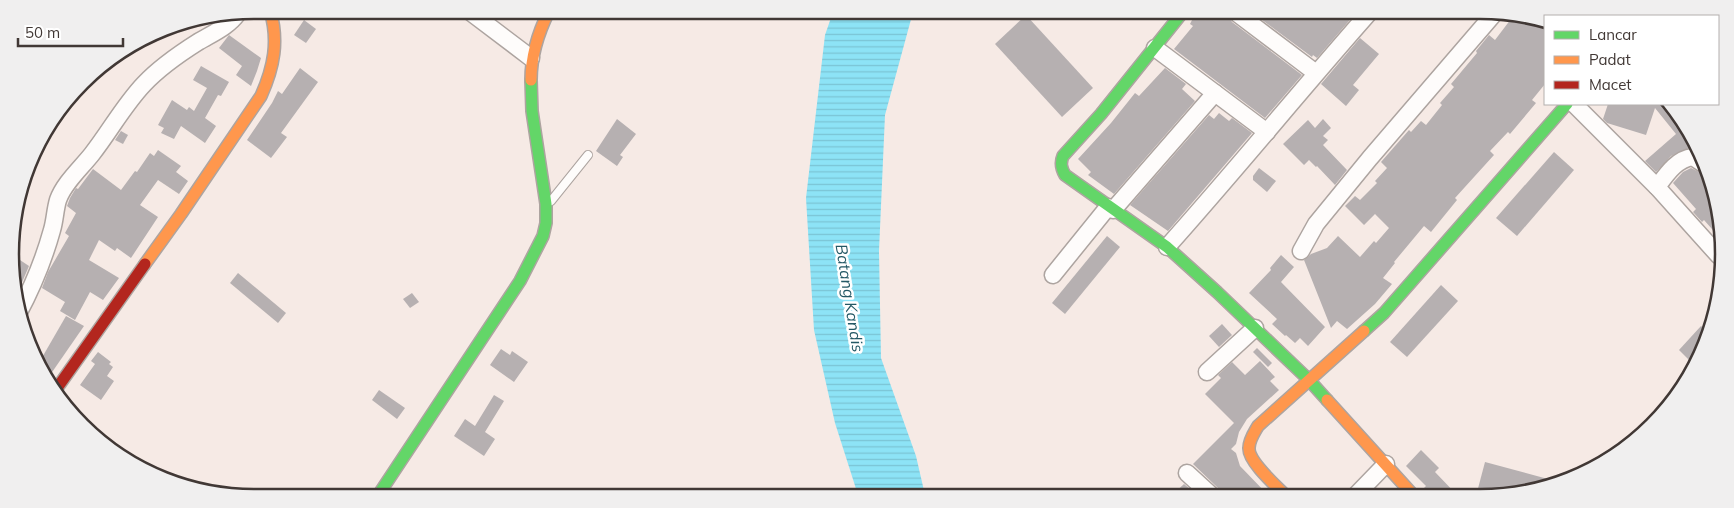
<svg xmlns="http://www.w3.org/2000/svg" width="1734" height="508" font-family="Mulish,sans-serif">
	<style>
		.water { fill: url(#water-rules) }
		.building { fill: #b6b0b1 }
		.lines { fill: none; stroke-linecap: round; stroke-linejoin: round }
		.lane-casing { stroke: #ada4a0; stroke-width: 10 }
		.street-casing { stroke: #ada4a0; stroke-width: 19 }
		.fast-casing { stroke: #ada4a0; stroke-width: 14 }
		.slow-casing { stroke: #ada4a0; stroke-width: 14 }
		.jam-casing { stroke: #ada4a0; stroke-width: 14 }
		.lane { stroke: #fefcfb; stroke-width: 8 }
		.street { stroke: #fefcfb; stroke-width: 16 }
		.fast { stroke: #63d668; stroke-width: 11 }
		.slow { stroke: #ff974d; stroke-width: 11 }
		.jam { stroke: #b3261e; stroke-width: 11 }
		.labels { text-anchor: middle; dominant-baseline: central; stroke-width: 5; stroke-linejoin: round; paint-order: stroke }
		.water-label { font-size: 16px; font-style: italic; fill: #235865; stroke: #fff }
		.rim { fill: none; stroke: #413835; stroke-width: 2.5 }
	</style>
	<defs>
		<pattern id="water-rules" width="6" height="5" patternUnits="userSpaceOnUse" patternTransform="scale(1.25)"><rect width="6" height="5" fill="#8de3f6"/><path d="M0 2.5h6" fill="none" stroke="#7bc4d4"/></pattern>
	</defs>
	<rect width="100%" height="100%" fill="#f6eae5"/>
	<path class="water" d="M833 12H913L885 115 879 251 881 358 916 456 925 495H858L835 423 814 330 806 198 825 35Z"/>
	<g class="building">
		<path d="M1195 14H1228L1232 22 1302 75 1265 118 1174 49 1193 26 1190 24Z"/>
		<path d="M1254 14H1355L1317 58 1313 55 1312 57Z"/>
		<path d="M1026 15 1093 88 1062 117 995 44Z"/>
		<path d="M1514 15H1528L1545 22V84L1532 100 1536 103 1510 134 1508 132 1490 151 1494 155 1455 198 1457 200 1431 232 1424 226 1394 262 1395 263 1383 278 1392 284 1375 304 1347 329 1337 321 1331 328 1304 260 1311 254 1327 248 1338 236 1360 257 1374 241 1376 243 1389 228 1375 214 1364 225 1345 206 1355 196 1360 200 1377 183 1375 181 1387 168 1381 162 1409 130 1411 132 1421 121 1426 125 1442 105 1440 103 1454 87 1451 84 1477 53 1476 51 1489 35 1495 40Z"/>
		<path d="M304 20 316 29 306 43 294 35Z"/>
		<path d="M229 35 261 58 257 71 251 86 236 75 242 66 219 48Z"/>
		<path d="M1360 38 1379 54 1353 85 1359 90 1346 106 1321 84Z"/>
		<path d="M201 66 229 82 221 96 218 95 205 118 216 126 205 143 181 126 174 139 161 133 164 128 158 125 172 100 187 110 189 107 194 111 207 88 193 80Z"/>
		<path d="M300 68 318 82 281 133 287 137 271 158 247 140 272 103 278 91 282 94Z"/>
		<path d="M1165 68 1186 84 1182 89 1195 101 1114 194 1088 175 1091 172 1078 159 1111 123 1135 93 1139 96Z"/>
		<path d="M1608 104H1667L1687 129 1693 144 1689 148 1671 156 1656 172 1645 161 1676 134 1655 108 1646 135 1607 123 1603 119Z"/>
		<path d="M1219 113 1229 121 1232 118 1252 133 1168 231 1130 205 1209 115 1214 119Z"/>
		<path d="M617 119 636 134 620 155 623 157 617 166 596 151Z"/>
		<path d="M1323 119 1331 128 1323 136 1328 140 1323 145 1347 170 1335 185 1317 166 1316 167 1309 160 1304 165 1283 144 1308 120 1315 128Z"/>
		<path d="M121 131 128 135 123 144 115 140Z"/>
		<path d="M158 150 181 166 176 172 188 181 179 194 158 180 140 205 158 217 131 258 117 248 115 251 99 240 89 260 119 278 103 300 90 292 75 320 60 311 65 302 42 288 48 272 69 236 65 233 76 213 67 206 70 198 76 188 78 189 93 169 121 190 135 171 137 172 150 153 154 156Z"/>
		<path d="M1554 152 1574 170 1517 236 1496 218Z"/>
		<path d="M1259 168 1276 181 1267 192 1253 180V176Z"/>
		<path d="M1691 168 1699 172 1711 186 1719 207V237L1704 220 1702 222 1693 212 1696 209 1673 183 1683 172Z"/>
		<path d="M1107 236 1120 247 1065 314 1052 303Z"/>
		<path d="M1281 255 1294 267 1281 282 1325 327 1308 346 1300 338 1295 343 1286 335 1285 336 1272 324 1277 319 1249 293 1271 270 1270 268Z"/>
		<path d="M14 256 29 266 17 294Z"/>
		<path d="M238 273 286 313 278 323 230 283Z"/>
		<path d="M1441 285 1458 301 1407 357 1390 342Z"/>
		<path d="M412 293 419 302 410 308 403 299Z"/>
		<path d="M66 316 84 326 48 378 40 361Z"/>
		<path d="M1222 324 1232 335 1219 347 1209 336Z"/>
		<path d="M1701 326 1708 332 1699 356 1692 363 1679 350Z"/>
		<path d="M1257 348 1272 363 1268 367 1253 352Z"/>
		<path d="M501 349 510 355 512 351 528 362 514 382 490 365Z"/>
		<path d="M98 352 111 362 109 364 113 367 107 376 114 381 101 400 80 385 95 364 91 361Z"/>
		<path d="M1260 361 1275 377 1270 381 1279 390 1247 419 1239 432 1236 444 1231 449 1236 453 1240 466 1268 495H1221L1218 488 1193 464 1234 423 1205 394 1221 378 1218 375 1232 362 1245 375Z"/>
		<path d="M379 390 405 408 397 419 372 400Z"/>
		<path d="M494 395 504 401 485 432 495 439 484 456 454 436 465 419 475 426Z"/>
		<path d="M1421 450 1439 468 1435 472 1458 496H1432L1424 488 1426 486 1406 466Z"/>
		<path d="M1485 462 1559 482 1512 496H1476Z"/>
		<path d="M1184 484 1197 495H1172Z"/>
	</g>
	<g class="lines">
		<defs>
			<g id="lane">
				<path d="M551 201 588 155"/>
				<path d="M1593 470 1595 466"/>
			</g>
			<g id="street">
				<path d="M469 11 531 58"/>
				<path d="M1238 14 1316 73"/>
				<path d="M1155 48 1267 132"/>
				<path d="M1574 104 1657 187 1719 256"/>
				<path d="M1657 187C1666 175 1676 159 1693 157L1702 163"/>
				<path d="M1113 210 1215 93"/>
				<path d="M1167 247C1235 171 1300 91 1368 14"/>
				<path d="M1301 251 1316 224 1370 158 1493 15"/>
				<path d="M1053 275 1108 207"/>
				<path d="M18 314C32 288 44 259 52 230 55 220 55 210 58 200 64 183 81 168 92 154 110 131 124 105 144 84 160 67 179 54 198 42 213 33 228 27 238 13"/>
				<path d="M1207 372 1255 328"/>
				<path d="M1187 473 1211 495"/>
				<path d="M1355 496 1386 464"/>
			</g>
			<g id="fast">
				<path d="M1182 13 1101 114 1063 156C1060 163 1061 168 1065 175L1167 247 1217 292 1309 380 1327 400"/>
				<path d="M1364 331 1384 313 1567 104"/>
				<path d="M379 494 520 281 543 236 546 223V204L532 111 531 80"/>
			</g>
			<g id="slow">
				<path d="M531 80C531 55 538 33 549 11"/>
				<path d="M145 264 181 214 261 96C274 67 279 41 270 10"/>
				<path d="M1327 400 1414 496"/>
				<path d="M1285 495C1275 485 1248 461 1249 448 1249 440 1254 433 1258 426L1364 331"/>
			</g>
			<path id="jam" d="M55 391 145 264"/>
		</defs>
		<use href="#lane" class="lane-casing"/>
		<use href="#street" class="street-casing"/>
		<use href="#fast" class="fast-casing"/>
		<use href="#slow" class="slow-casing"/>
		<use href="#jam" class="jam-casing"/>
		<use href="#lane" class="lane"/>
		<use href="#street" class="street"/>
		<use href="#fast" class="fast"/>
		<use href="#slow" class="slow"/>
		<use href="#jam" class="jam"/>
	</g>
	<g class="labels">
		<g class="water-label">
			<text transform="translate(850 298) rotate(81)">Batang Kandis</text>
		</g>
	</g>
	<path d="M0 0H1734V508H0ZM254 19H1480A235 235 0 0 1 1715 254V254A235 235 0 0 1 1480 489H254A235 235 0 0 1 19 254V254A235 235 0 0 1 254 19Z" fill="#f0efef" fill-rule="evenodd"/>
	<path class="rim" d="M254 19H1480A235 235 0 0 1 1715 254V254A235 235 0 0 1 1480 489H254A235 235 0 0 1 19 254V254A235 235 0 0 1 254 19Z"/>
	<rect x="1544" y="15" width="175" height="90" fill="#ffffff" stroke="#b3afae"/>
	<rect x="1554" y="31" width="25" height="8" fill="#63d668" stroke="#b3afae"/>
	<text x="1589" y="40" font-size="15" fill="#413835">Lancar</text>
	<rect x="1554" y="56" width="25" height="8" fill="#ff974d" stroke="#b3afae"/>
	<text x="1589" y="65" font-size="15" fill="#413835">Padat</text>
	<rect x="1554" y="81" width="25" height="8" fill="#b3261e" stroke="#b3afae"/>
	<text x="1589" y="90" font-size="15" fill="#413835">Macet</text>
	<path d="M18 38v8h105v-8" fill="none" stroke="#413835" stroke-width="2.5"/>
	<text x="25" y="38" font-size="15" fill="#413835" stroke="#ffffff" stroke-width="4" paint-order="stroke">50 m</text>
</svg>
